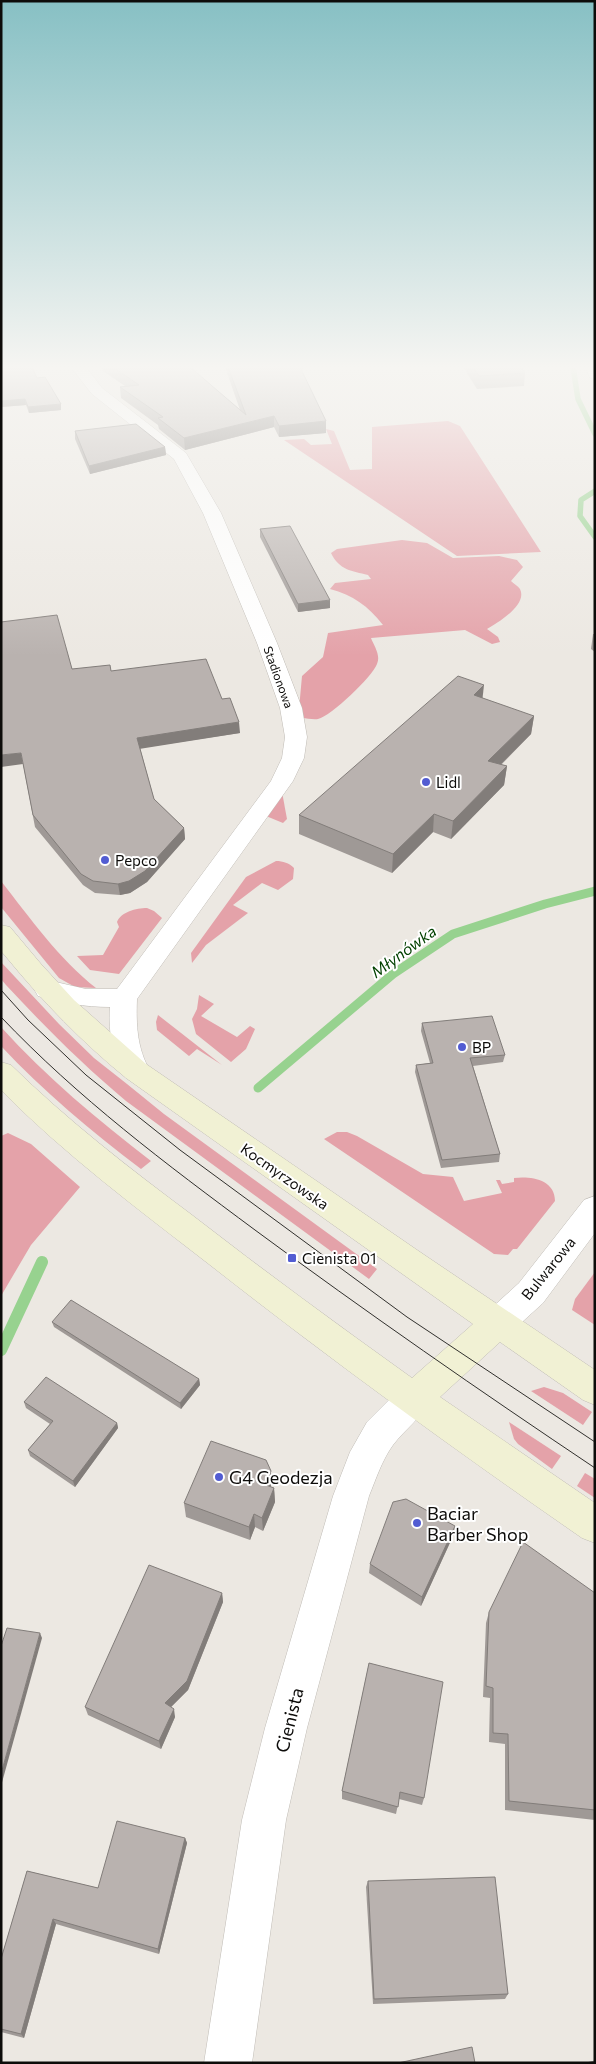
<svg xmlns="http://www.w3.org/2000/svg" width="596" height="2064" font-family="Commissioner,sans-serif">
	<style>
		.green { fill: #e4a2a9 }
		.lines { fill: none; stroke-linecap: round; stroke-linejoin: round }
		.stream-far2 { stroke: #97d28f; stroke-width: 5.5 }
		.stream-far1 { stroke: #97d28f; stroke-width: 9 }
		.stream { stroke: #97d28f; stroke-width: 12 }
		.minor-casing { stroke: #c0bcb6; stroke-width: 1 }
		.tertiary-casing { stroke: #c0bcb6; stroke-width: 1 }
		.secondary-casing { stroke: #c0bcb6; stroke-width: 1 }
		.minor { fill: #fff; fill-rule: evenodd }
		.tertiary { fill: #fff; fill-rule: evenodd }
		.secondary { fill: #f1f1d4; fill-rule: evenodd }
		.tram { stroke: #31302d; stroke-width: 1 }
		.wall { fill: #9f9996 }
		.shaded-wall { fill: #827d7a }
		.building { fill: #b9b2af; stroke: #827d7a }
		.poi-dot { fill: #525cd2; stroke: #fff; stroke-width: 2 }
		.labels { text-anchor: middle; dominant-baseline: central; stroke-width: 4; stroke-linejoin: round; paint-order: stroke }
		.far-street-label { font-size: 12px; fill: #0d0c0a; stroke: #fff }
		.poi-label { font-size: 15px; fill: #0d0c0a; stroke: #fff; text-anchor: start }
		.street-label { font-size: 15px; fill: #0d0c0a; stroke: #fff }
		.water-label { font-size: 16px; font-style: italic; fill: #024100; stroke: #fff }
		.near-poi-label { font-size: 18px; fill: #0d0c0a; stroke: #fff; text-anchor: start }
		.near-street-label { font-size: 18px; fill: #0d0c0a; stroke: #fff }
	</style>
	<rect width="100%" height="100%" fill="#ece8e2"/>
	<g class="green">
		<path d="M448 421 460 426 541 552 457 556 284 440 304 439 311 445 332 444 326 429 334 431 350 470 372 469V427Z"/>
		<path d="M402 540 427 543 453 558 499 556 517 560 523 567 511 581C513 583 518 586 520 589 528 605 497 623 487 629L498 637 500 642 492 644 465 630 371 638C374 646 381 655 377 664 372 677 331 716 318 719 313 720 307 718 302 718L299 709 302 676 323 657 328 633 383 625C368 606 353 595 330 589L335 583 371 579 368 575C352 571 339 570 331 553L337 549Z"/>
		<path d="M282 792 287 819 283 823 266 816Z"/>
		<path d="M276 861C283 861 289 863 294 868L293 879 278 890 262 883 233 905 248 913 206 945 192 963 191 953 246 877Z"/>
		<path d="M1 881C30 918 59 959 96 988L75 987 59 978 1 907Z"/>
		<path d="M147 908 154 911 162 918 119 974 90 970 77 956 103 955 119 927 117 922C121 912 136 908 147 908Z"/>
		<path d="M1 962 59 1024 94 1058 127 1084 164 1114 377 1269 369 1279 126 1101C83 1065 44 1026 6 985L1 979Z"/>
		<path d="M199 995 214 1004 201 1016 237 1037 250 1026 255 1029 246 1049 231 1062 196 1034 192 1019 197 1009Z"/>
		<path d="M158 1015 222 1065 197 1049 189 1056 157 1030 156 1022Z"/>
		<path d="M1 1027C46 1077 98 1120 151 1161L141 1169C91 1131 44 1092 1 1046Z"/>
		<path d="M337 1132H347L357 1136 423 1174 453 1177 464 1201 502 1193 496 1180H500L502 1184 514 1182V1178C530 1176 555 1179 555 1201L517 1249H513L508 1255 494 1254 324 1139Z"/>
		<path d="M8 1133 31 1144 80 1187 31 1245 1 1296V1136Z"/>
		<path d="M595 1272V1325L572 1310 575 1299Z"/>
		<path d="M544 1387 563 1393 592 1412 583 1425 531 1391Z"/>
		<path d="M509 1422 561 1456 552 1469 518 1444 514 1439Z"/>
		<path d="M585 1473 595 1479V1498L577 1486Z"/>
	</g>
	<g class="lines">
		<g class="stream-far2">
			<path d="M573 367 578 399 595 434"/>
			<path d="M595 491 581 500 580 516 595 537"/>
		</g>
		<path class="stream-far1" d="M258 1088 393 974 453 934 545 904 595 891"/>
		<path class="stream" d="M1 1350 42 1262"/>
		<defs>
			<g id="minor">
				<path d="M71 367H86L102 388 186 453 221 513 277 643 302 708 307 737 304 758 293 781 137 999C136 1025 137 1048 150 1071L146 1078 136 1081 126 1078C113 1055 108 1035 110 1007 85 1007 62 1003 38 996L34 989 38 982 47 980 86 989H117L271 781 282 758 285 737 280 708 257 643 203 513 174 459 92 394Z"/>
				<path d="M586 367H595V379L590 378Z"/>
				<path d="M413 1383 425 1388 430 1399C422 1418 405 1429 393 1445 382 1460 376 1479 369 1496L307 1728 286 1820 252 2063H204L242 1820 265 1728 333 1496 350 1452 367 1422 401 1388Z"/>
			</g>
			<path id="tertiary" d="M595 1196V1233L543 1303 510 1333 498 1338 486 1333 481 1323 486 1313 519 1283 584 1200Z"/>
			<path id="secondary" d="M1 925 10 927 41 964 74 1000 146 1064 420 1252 595 1370V1405L583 1400 500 1342 440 1397 595 1503V1543L582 1538C455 1450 331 1360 210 1265 138 1209 65 1155 1 1090V1062L11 1065C67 1120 129 1168 192 1215 264 1271 338 1325 412 1378L473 1324 126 1078C82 1042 43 1002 7 958L1 951Z"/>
		</defs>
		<use href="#minor" class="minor-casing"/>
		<use href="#tertiary" class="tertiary-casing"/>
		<use href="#secondary" class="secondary-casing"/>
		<use href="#minor" class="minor"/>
		<use href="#tertiary" class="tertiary"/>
		<use href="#secondary" class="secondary"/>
		<g class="tram">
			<path d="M1 990 28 1020 86 1075 180 1150 407 1317 595 1442"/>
			<path d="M1 1017C78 1098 166 1164 255 1230 366 1312 480 1391 595 1468"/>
		</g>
	</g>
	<g class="wall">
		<path d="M1 367 37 378 61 410 29 413 26 405 1 407Z"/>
		<path d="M102 367H190L240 410 225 367H303V369L301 370 326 433 279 437 274 427 185 450 159 429 158 425 121 398 120 387 125 386 103 371Z"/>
		<path d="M463 367H521L525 373 524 386 477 389Z"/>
		<path d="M75 431 165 447 166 455 90 474 75 439Z"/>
		<path d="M260 529 330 608 298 612 260 537Z"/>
		<path d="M593 634H595V652L591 649Z"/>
		<path d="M72 669 111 671 222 699 240 733 140 748 154 799 184 828 185 839 147 882 130 893 120 895 95 893 83 885 35 827 23 764Z"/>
		<path d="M534 716 531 734 501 765 507 766 504 785 451 839 433 832 392 873 299 834V815Z"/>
		<path d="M422 1023 505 1055 503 1062 473 1066 500 1154 499 1162 441 1168 415 1072 416 1065 430 1063 421 1031Z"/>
		<path d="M52 1322 199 1379 200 1385 181 1409 54 1327Z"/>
		<path d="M24 1402 117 1423 118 1428 75 1487 30 1456 28 1450 50 1424 26 1408Z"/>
		<path d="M271 1471V1487L274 1488 275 1502 263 1531 255 1527 250 1540 186 1517 184 1503Z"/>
		<path d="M455 1526 453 1536 421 1606 369 1573 370 1564Z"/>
		<path d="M222 1593 223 1602 188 1690 171 1707 175 1717 161 1749 88 1715 85 1707Z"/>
		<path d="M595 1593V1820L505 1810V1744L489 1742 490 1698 483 1697 486 1623 489 1612Z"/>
		<path d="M369 1663 424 1798 422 1805 399 1799 396 1814 342 1799V1791Z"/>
		<path d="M185 1838 187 1843 159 1954 56 1924 24 2038 1 2032V1959L27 1871 98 1888Z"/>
		<path d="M368 1881 508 1994 505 1999 373 2004 366 1887Z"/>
	</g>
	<g class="shaded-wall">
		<path d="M25 399 26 405 1 407V401Z"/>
		<path d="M61 404V410L29 413 28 407Z"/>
		<path d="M274 416V427L185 450 184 438Z"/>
		<path d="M326 421V433L279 437V426Z"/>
		<path d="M165 447 166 455 90 474 89 466Z"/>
		<path d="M330 600V608L298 612V604Z"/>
		<path d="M484 685 482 703 474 695Z"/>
		<path d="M534 716 531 734 486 779 488 761Z"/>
		<path d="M239 722 240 733 139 749 137 738Z"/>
		<path d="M21 753 23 764 1 767V755Z"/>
		<path d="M507 766 504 785 451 839 453 821Z"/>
		<path d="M434 814 433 832 392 873 393 854Z"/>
		<path d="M184 828 185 839 147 882 130 893 120 895 118 884Z"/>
		<path d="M199 1379 200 1385 181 1409 180 1403Z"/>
		<path d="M117 1423 118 1428 75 1487 73 1481Z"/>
		<path d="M271 1471V1485L266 1499V1485Z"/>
		<path d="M274 1488 275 1502 263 1531 262 1518Z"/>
		<path d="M254 1514 255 1527 250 1540 249 1527Z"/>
		<path d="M455 1526 453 1536 421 1606 422 1597Z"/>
		<path d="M222 1593 223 1602 188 1690 167 1711 165 1703Z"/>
		<path d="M40 1633 42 1638 1 1786V1774Z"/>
		<path d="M174 1709 175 1717 161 1749 159 1741Z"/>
		<path d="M185 1838 187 1843 159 1954 158 1949Z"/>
		<path d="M53 1919 56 1924 24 2038 21 2034Z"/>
	</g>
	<g class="building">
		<path d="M1 367H32L37 378 45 377 61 404 28 407 25 399 1 401Z"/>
		<path d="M113 367H190L246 415 228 367H300L326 421 279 426 274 416 184 438 158 418 163 417 120 387 139 385Z"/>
		<path d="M473 367H521L525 373 479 376Z"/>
		<path d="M136 424 165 447 89 466 75 431Z"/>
		<path d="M290 526 330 600 298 604 260 529Z"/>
		<path d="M57 615 72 669 110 665 111 671 206 659 222 699 230 698 239 722 137 738 154 799 184 828 145 871 129 881 118 884 93 881 81 874 33 815 21 753 1 755V622Z"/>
		<path d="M458 676 484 685 474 695 534 716 488 761 507 766 453 821 434 814 393 854 299 815Z"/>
		<path d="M492 1016 505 1055 470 1058 500 1154 442 1160 416 1065 433 1063 422 1023Z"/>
		<path d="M71 1300 199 1379 180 1403 52 1322Z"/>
		<path d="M46 1377 117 1423 73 1481 28 1450 53 1421 24 1402Z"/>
		<path d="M211 1441 266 1460 271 1471 266 1485 274 1488 262 1518 254 1514 249 1527 184 1503Z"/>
		<path d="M406 1499 455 1526 422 1597 370 1564 393 1502Z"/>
		<path d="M523 1542 595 1593V1810L509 1801 508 1734 493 1733V1688L486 1686 489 1612Z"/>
		<path d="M149 1565 222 1593 187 1681 165 1703 174 1709 159 1741 85 1707Z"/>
		<path d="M7 1628 40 1633 1 1774V1646Z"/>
		<path d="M369 1663 443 1682 424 1798 400 1792 398 1807 342 1791Z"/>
		<path d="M117 1821 185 1838 158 1949 53 1919 21 2034 1 2029V1959L27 1871 98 1888Z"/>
		<path d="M495 1877 508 1994 374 1999 368 1881Z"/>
		<path d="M472 2047 475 2063H398Z"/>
		<path d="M595 2061V2063H586Z"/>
	</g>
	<linearGradient id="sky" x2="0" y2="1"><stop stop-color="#87c0c4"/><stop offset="0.56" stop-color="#f6f5f2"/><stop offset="1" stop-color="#f6f5f2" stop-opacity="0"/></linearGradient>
	<rect width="596" height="656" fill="url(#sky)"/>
	<g class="poi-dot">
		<circle cx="426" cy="782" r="5"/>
		<circle cx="105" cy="860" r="5"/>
		<circle cx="462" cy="1047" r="5"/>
		<rect x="287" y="1253" width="10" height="10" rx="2.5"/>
		<circle cx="219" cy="1477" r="5"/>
		<circle cx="417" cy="1523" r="5"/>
	</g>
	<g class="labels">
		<g class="far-street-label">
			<text transform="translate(279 677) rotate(70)">Stadionowa</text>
		</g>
		<g class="poi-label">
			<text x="436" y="782">Lidl</text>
			<text x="115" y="860">Pepco</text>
			<text x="472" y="1047">BP</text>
			<text x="302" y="1258">Cienista 01</text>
		</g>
		<g class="street-label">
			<text transform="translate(285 1176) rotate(35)">Kocmyrzowska</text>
			<text transform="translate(548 1268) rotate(-51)">Bulwarowa</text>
		</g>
		<g class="water-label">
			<text transform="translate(403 951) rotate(-36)">Młynówka</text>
		</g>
		<g class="near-poi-label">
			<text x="229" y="1477">G4 Geodezja</text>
			<text x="427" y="1513">Baciar<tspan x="427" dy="21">Barber Shop</tspan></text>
		</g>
		<g class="near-street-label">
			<text transform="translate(289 1720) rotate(-76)">Cienista</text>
		</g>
	</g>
	<rect width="596" height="2064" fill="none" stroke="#0d0c0a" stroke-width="5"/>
</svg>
